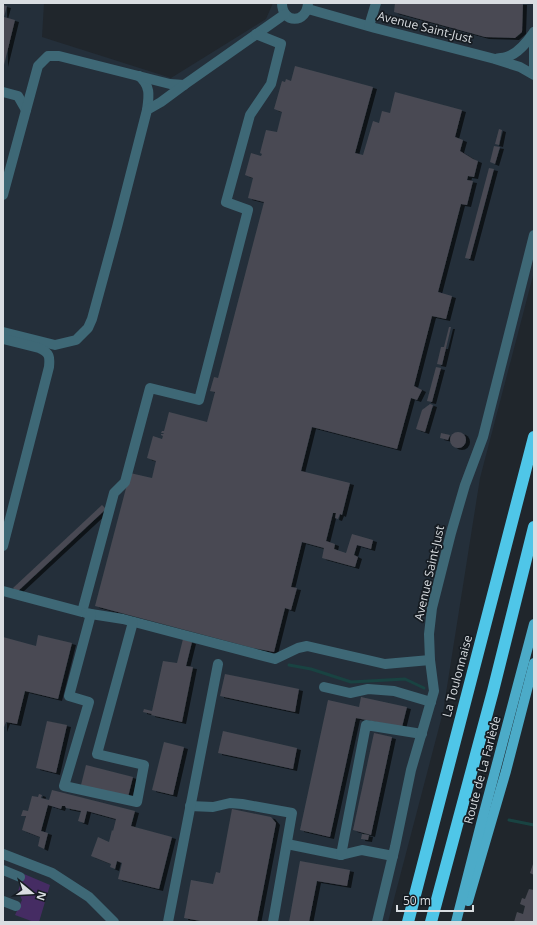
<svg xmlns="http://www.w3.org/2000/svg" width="537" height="925" font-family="'Open Sans',sans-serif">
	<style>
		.built { fill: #242f3a }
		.green { fill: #452c63 }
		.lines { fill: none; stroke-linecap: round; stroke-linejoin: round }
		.stream { stroke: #194342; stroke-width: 3 }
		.building { fill: #484a53; filter: url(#shadow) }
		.minor { stroke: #3e6876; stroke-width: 10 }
		.major { stroke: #4cabc8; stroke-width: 10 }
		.highway { stroke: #4fc6e8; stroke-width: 12 }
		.labels { text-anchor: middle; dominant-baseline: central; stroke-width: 3.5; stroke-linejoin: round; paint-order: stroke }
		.street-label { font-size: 12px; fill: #d9dde1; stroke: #161c22 }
	</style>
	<defs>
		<filter id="shadow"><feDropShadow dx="4" dy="2" stdDeviation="0" flood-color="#0009"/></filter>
	</defs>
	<rect width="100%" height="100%" fill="#20262c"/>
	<path class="built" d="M3 3H44L42 37 171 78 266 19 273 3H534V272L480 478 443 712 388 922H3Z"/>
	<path class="green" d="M24 874 50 885 39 922H34L15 915 22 900 18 891Z"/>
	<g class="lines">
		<g class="stream">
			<path d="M289 665 311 669 351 682 405 679 424 688"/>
			<path d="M509 820 534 825"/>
		</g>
	</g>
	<g class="building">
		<path d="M395 3H523L522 32 515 38 485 37 394 12Z"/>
		<path d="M3 5 7 6 4 17 15 20 4 65Z"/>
		<path d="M295 66 373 87 355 153 363 155 373 121 379 123 382 111 390 113 395 92 462 110 455 137 463 140 460 151 473 159 478 161 474 177 468 176 467 180 473 181 467 205 461 204 438 292 452 296 446 319 432 316 414 386 422 390 417 400 411 398 397 449 312 427 301 471 350 483 342 515 340 514 338 519 335 518 336 513H333L326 541 335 544 334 549 346 553 352 534 373 540 371 549 357 545 354 555 358 557 355 567 322 558 324 548 302 542 291 587 297 588 291 610 285 608 274 652 253 648 95 606 130 473 152 478 156 461 147 458 153 436 162 439 163 436 161 435V434H163L164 433H161L162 431H164L169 412 207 422 215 392 210 391 214 377 218 378 264 202 248 198 253 178 245 175 251 153 261 156 262 154 260 153 266 130 277 132 282 112 274 109 282 81 285 82 286 79 291 81Z"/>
		<path d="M499 129 502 130 499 145 495 144Z"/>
		<path d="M494 146 500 147 495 164 490 162Z"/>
		<path d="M489 168 494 169 470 259 465 258Z"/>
		<path d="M449 327H451L442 365 437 364 441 347H444Z"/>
		<path d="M436 367 441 368 432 402 427 401Z"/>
		<path d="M430 404 433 405 425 432 416 429 422 410Z"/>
		<circle cx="458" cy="440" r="8"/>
		<path d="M441 433 450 435 448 440 440 438Z"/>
		<path d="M102 505 106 509 17 592 13 588Z"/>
		<path d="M38 635 72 643 58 699 25 691 17 724 6 722 3 730V637L36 646Z"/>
		<path d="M183 639 192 642 186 666 193 667 182 722 151 715 152 714 143 712 144 709 152 711 163 661 177 663Z"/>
		<path d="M225 674 299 689 295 712 220 696Z"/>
		<path d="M361 697 407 707 402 727 356 718 330 837 300 830 328 700 359 707Z"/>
		<path d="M47 721 67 725 56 773 36 768Z"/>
		<path d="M223 731 297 748 293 769 218 753Z"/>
		<path d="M374 733 392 737 371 835 353 830Z"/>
		<path d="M164 742 184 747 173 795 152 790Z"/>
		<path d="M86 765 133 777 128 797 81 785Z"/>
		<path d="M52 790 135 811 131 826 172 837 159 889 118 879 122 863 117 861 115 869 110 867 111 864 91 856 98 837 109 842 112 830 113 831 116 819 87 811 84 823 78 821 81 811 66 808 65 806H62L61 809 48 805 41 831 48 833 44 849 38 846 40 837 22 830 26 816H21L23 810 28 811 32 796 38 797 39 794 42 795 41 798 49 800Z"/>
		<path d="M232 809 271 817 276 823 257 922H206L184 918 191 880 213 884 216 872 220 873Z"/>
		<path d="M362 834 369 835 368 840 361 839Z"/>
		<path d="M300 861 350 870 347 886 317 881 309 922H289Z"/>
		<path d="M534 861V875L530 873Z"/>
		<path d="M529 889 534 890 533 922H514L517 912 523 914 525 906 520 904 522 898 525 899Z"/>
	</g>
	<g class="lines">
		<g class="minor">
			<path d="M282 3C282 24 307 24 308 3"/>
			<path d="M308 9 375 28 495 59 520 67 534 75"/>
			<path d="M369 26 376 3"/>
			<path d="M534 32V69"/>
			<path d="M496 59C499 58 503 58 506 57 518 54 527 42 534 32"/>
			<path d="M139 76C151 86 149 96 147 110"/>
			<path d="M3 92 18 96 26 110"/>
			<path d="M3 195 38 66 48 56H59L170 84 184 85"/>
			<path d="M3 332 55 345 76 340 88 328 92 319 117 227 147 110 161 102 184 85 285 14"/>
			<path d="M3 339 39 348C50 353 50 357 49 367L3 546"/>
			<path d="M3 591 82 612 114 493 125 482 150 388 199 400 248 210 226 202 250 115 271 84 281 44 256 34"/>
			<path d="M86 613 91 614 123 619 275 659 298 648 307 646 385 664 430 660"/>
			<path d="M91 614 69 696 89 702 64 786 137 802 144 765 97 754 133 622"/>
			<path d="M324 687 350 693 368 689 394 691 431 702"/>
			<path d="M190 806 213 807 230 803 242 804 292 813 273 922"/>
			<path d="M287 844 341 855 362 850 393 856"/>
			<path d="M3 854 52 873 89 897 114 922"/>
			<path d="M341 855 366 725 422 734"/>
			<path d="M3 870 20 877"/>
			<path d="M3 901 16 906"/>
			<path d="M168 922 218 664"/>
			<path d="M377 922 395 847 411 770 434 691 430 660 429 634 432 608 451 533 465 485 483 437 534 235"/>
		</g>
		<g class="major">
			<path d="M468 901 506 771 534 663"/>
			<path d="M456 922 481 824 534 624"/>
		</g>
		<g class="highway">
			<path d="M408 922 534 437"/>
			<path d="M431 922 493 691 534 527"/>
		</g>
	</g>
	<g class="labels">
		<g class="street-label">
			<text transform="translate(425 27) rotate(14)">Avenue Saint-Just</text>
			<text transform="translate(429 573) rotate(-77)">Avenue Saint-Just</text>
			<text transform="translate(457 676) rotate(-75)">La Toulonnaise</text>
			<text transform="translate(482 770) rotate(-75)">Route de La Farlède</text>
		</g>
	</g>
	<rect width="537" height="925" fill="none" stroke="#d9dde1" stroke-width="8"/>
	<g transform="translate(32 893) rotate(108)" stroke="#161c22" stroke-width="3" paint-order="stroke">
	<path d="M0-3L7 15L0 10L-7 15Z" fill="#d9dde1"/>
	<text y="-6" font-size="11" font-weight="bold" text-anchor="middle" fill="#d9dde1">N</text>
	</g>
	<path d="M397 905v6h76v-6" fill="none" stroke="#d9dde1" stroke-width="2"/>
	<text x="403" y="905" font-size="12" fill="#d9dde1" stroke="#161c22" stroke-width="3" paint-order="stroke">50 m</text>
</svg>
